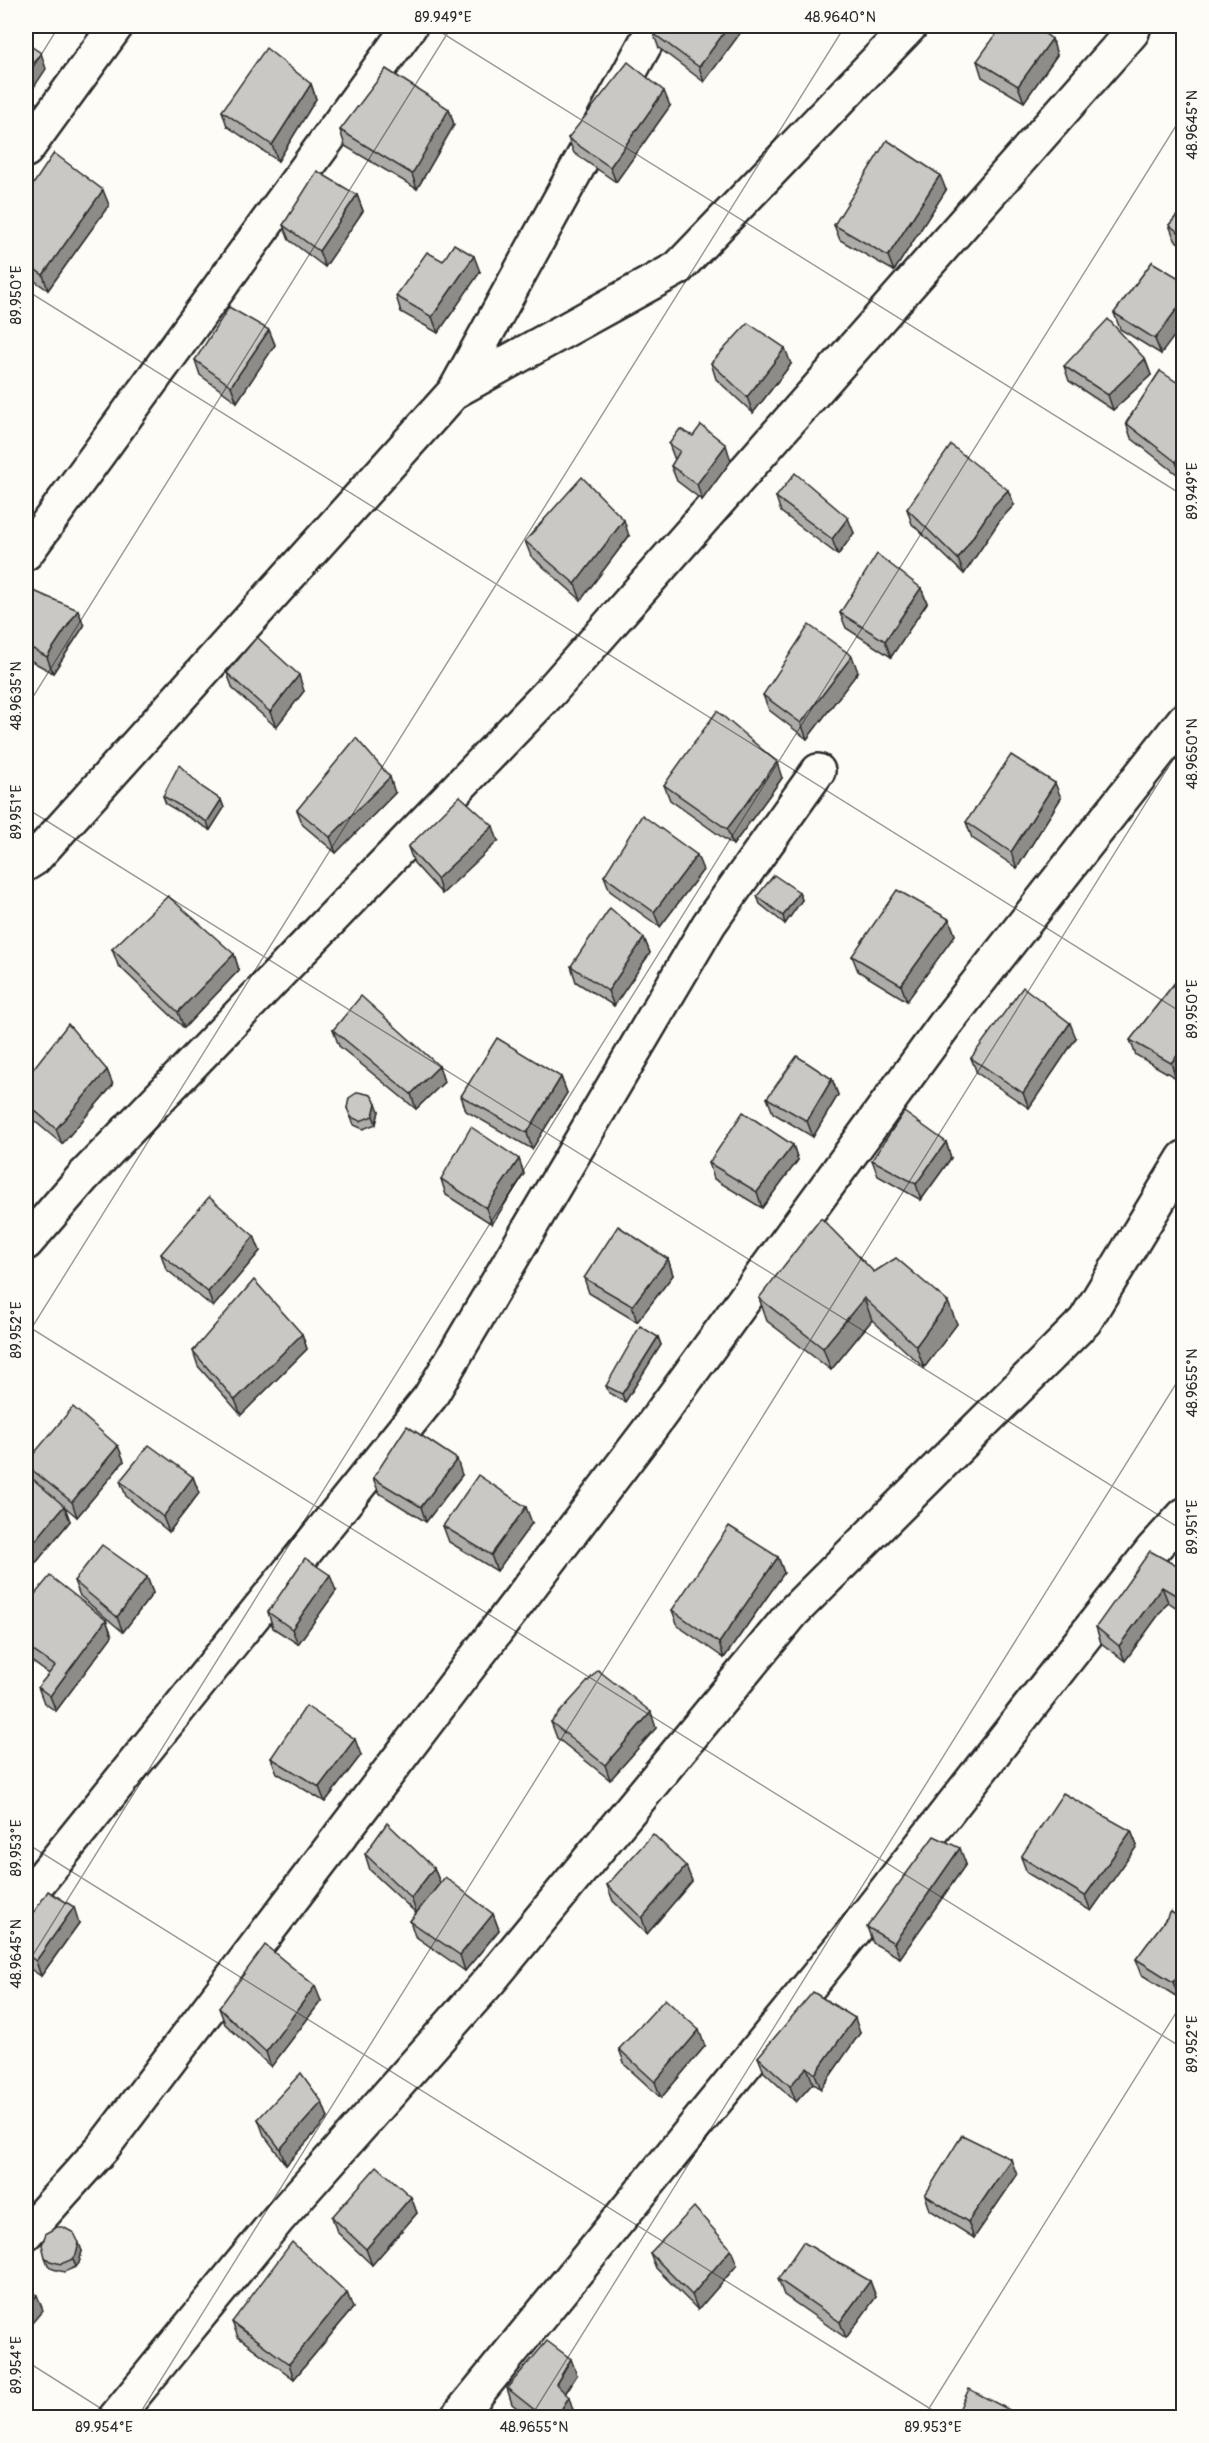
<svg xmlns="http://www.w3.org/2000/svg" width="1209" height="2443" font-family="Pangolin,sans-serif">
	<style>
		.lines { fill: none; stroke-linecap: round; stroke-linejoin: round }
		.minor-casing { stroke: #2b2b2b; stroke-width: 38 }
		.minor { stroke: #fdfcf7; stroke-width: 33 }
		.wall { fill: #adaca9; stroke: #2b2b2b; stroke-width: 1.5 }
		.shaded-wall { fill: #8d8c89; stroke: #2b2b2b; stroke-width: 1.5 }
		.building { fill: #c9c8c4; stroke: #2b2b2b; stroke-width: 1.5 }
		.ticks { fill: none; stroke: #2b2b2b; stroke-width: 1.5; stroke-opacity: 0.45 }
		.neatline { fill: none; stroke: #2b2b2b; stroke-width: 2 }
		.ticks-label { font-size: 15px; text-anchor: middle; fill: #2b2b2b }
	</style>
	<rect width="100%" height="100%" fill="#fdfcf7"/>
	<filter id="ink" filterUnits="userSpaceOnUse"><feTurbulence type="fractalNoise" baseFrequency=".0167" numOctaves="2"/><feDisplacementMap in="SourceGraphic" scale="12" xChannelSelector="R" yChannelSelector="G"/><feConvolveMatrix kernelMatrix="1 2 1 2 8 2 1 2 1" color-interpolation-filters="sRGB"/></filter>
	<g filter="url(#ink)">
		<g class="lines">
			<defs>
				<g id="minor">
					<path d="M26 150 116 26"/>
					<path d="M455 391 655 26"/>
					<path d="M26 553 410 26"/>
					<path d="M26 864 34 859 455 391 678 268 910 26"/>
					<path d="M26 1243 83 1177 551 691 1132 32 1134 26"/>
					<path d="M26 1898 430 1397 709 924 818 771"/>
					<path d="M26 2233 104 2146 649 1430 946 1023 1184 720"/>
					<path d="M115 2418 278 2219 491 1979 793 1612 1085 1321 1184 1158"/>
					<path d="M457 2418 859 1925 1153 1549 1184 1515"/>
				</g>
			</defs>
			<use href="#minor" class="minor-casing"/>
			<use href="#minor" class="minor"/>
		</g>
		<g class="wall">
			<path d="M658 26H743L744 28 704 82 659 48 653 33Z"/>
			<path d="M1052 39 1057 55 1024 102 982 77 977 61Z"/>
			<path d="M311 84 316 99 278 161 227 126 222 111Z"/>
			<path d="M670 106 616 182 574 153 568 138Z"/>
			<path d="M449 109 454 125 417 189 345 146 340 130Z"/>
			<path d="M946 190 894 271 840 240 834 225Z"/>
			<path d="M26 195 109 205 48 290 26 275Z"/>
			<path d="M357 195 363 211 325 267 289 240 283 225Z"/>
			<path d="M1184 207V247L1175 240 1169 225Z"/>
			<path d="M443 261 480 272 438 333 401 312 396 296Z"/>
			<path d="M1152 262 1161 354 1120 329 1114 313Z"/>
			<path d="M269 330 275 345 237 402 200 375 195 360Z"/>
			<path d="M1145 359 1151 375 1113 410 1069 381 1064 366Z"/>
			<path d="M711 363 791 364 753 413 716 379Z"/>
			<path d="M1160 371 1182 478 1131 438 1126 423Z"/>
			<path d="M669 444 731 461 702 500 677 481 671 466 675 460Z"/>
			<path d="M776 497 854 533 838 555 781 512Z"/>
			<path d="M1014 505 1000 520 964 574 912 524 907 509Z"/>
			<path d="M629 536 581 600 531 556 525 541Z"/>
			<path d="M921 588 927 603 891 657 846 628 840 613Z"/>
			<path d="M26 590 78 610 84 626 53 673 26 658Z"/>
			<path d="M858 672 807 739 769 710 763 695Z"/>
			<path d="M227 673 304 691 276 727 233 689Z"/>
			<path d="M782 778 733 845 670 800 664 785Z"/>
			<path d="M202 787 221 800 224 808 210 830 166 804 163 796Z"/>
			<path d="M395 793 336 853 303 825 297 810Z"/>
			<path d="M1061 798 1017 868 972 838 966 822Z"/>
			<path d="M498 841 442 894 414 863 408 847Z"/>
			<path d="M703 870 660 927 610 891 604 876Z"/>
			<path d="M799 892 802 900 785 924 760 904 757 896Z"/>
			<path d="M949 919 955 935 907 1001 858 971 852 956Z"/>
			<path d="M644 938 650 953 614 1006 576 982 571 966Z"/>
			<path d="M112 949 234 954 239 970 184 1028 118 965Z"/>
			<path d="M1177 980 1176 1078 1136 1055 1130 1040Z"/>
			<path d="M333 1030 439 1066 444 1082 416 1109 339 1046Z"/>
			<path d="M1076 1038 1029 1108 977 1073 971 1058Z"/>
			<path d="M107 1070 113 1085 62 1144 26 1114V1078Z"/>
			<path d="M561 1077 567 1093 532 1149 466 1111 461 1096Z"/>
			<path d="M832 1079 838 1095 813 1137 773 1113 767 1098Z"/>
			<path d="M347 1108 379 1111 376 1124 363 1129 354 1125Z"/>
			<path d="M946 1142 951 1158 921 1200 878 1176 872 1160Z"/>
			<path d="M793 1145 798 1160 762 1208 714 1179 709 1163Z"/>
			<path d="M519 1159 524 1174 492 1224 446 1195 441 1179Z"/>
			<path d="M254 1236 260 1251 213 1307 166 1269 161 1254Z"/>
			<path d="M668 1259 673 1275 637 1322 589 1293 584 1278Z"/>
			<path d="M874 1272 957 1324 924 1368 872 1320 831 1370 767 1321 759 1298Z"/>
			<path d="M302 1334 307 1349 241 1415 198 1366 193 1351Z"/>
			<path d="M658 1337 661 1345 625 1402 609 1393 606 1386Z"/>
			<path d="M118 1446 124 1461 77 1517 65 1507 70 1521 26 1575V1473L29 1476 26 1467V1463Z"/>
			<path d="M462 1475 426 1522 379 1493 373 1478Z"/>
			<path d="M193 1477 199 1493 169 1532 126 1496 120 1481Z"/>
			<path d="M532 1523 497 1571 449 1542 443 1526Z"/>
			<path d="M778 1557 784 1573 724 1658 678 1626 672 1610Z"/>
			<path d="M1184 1570 1183 1612 1168 1602 1125 1661 1101 1643 1096 1627Z"/>
			<path d="M147 1577 153 1593 123 1632 80 1596 74 1581Z"/>
			<path d="M336 1591 298 1644 273 1628 268 1612Z"/>
			<path d="M26 1605 106 1620 112 1636 56 1711 44 1703 38 1687 49 1674 26 1657Z"/>
			<path d="M551 1722 656 1728 610 1780 557 1738Z"/>
			<path d="M361 1755 325 1802 277 1773 271 1758Z"/>
			<path d="M1131 1831 1137 1846 1091 1911 1027 1873 1021 1857Z"/>
			<path d="M365 1854 434 1868 440 1883 493 1914 499 1930 465 1971 415 1936 410 1921 416 1913 370 1870Z"/>
			<path d="M966 1864 900 1958 873 1943 867 1927Z"/>
			<path d="M686 1866 692 1881 647 1934 613 1901 607 1885Z"/>
			<path d="M1171 1912 1179 1998 1142 1975 1136 1959Z"/>
			<path d="M79 1923 41 1976 26 1966V1924Z"/>
			<path d="M321 2001 271 2067 225 2024 219 2008Z"/>
			<path d="M860 2033 821 2089 813 2083 796 2102 764 2072 758 2057Z"/>
			<path d="M705 2046 661 2098 625 2065 619 2049Z"/>
			<path d="M322 2102 328 2118 286 2165 264 2135 258 2119Z"/>
			<path d="M1017 2175 974 2238 930 2210 925 2195Z"/>
			<path d="M411 2197 417 2213 372 2265 337 2232 332 2217Z"/>
			<path d="M82 2251 79 2263 76 2267 64 2272 53 2269 48 2265 45 2257Z"/>
			<path d="M650 2253 737 2265 698 2310 656 2268Z"/>
			<path d="M778 2279 870 2281 876 2297 846 2338 784 2295Z"/>
			<path d="M347 2293 353 2308 294 2379 238 2337 232 2322Z"/>
			<path d="M577 2375 565 2394 574 2413 571 2418H530L512 2404 507 2388Z"/>
		</g>
		<g class="shaded-wall">
			<path d="M729 26H743L744 28 704 82 699 67Z"/>
			<path d="M1052 39 1057 55 1024 102 1018 86Z"/>
			<path d="M41 53 46 69 26 99V75Z"/>
			<path d="M311 84 316 99 278 161 272 145Z"/>
			<path d="M664 91 670 106 616 182 610 167Z"/>
			<path d="M449 109 454 125 417 189 412 174Z"/>
			<path d="M940 175 946 190 894 271 888 256Z"/>
			<path d="M103 190 109 205 48 290 43 275Z"/>
			<path d="M357 195 363 211 325 267 319 251Z"/>
			<path d="M474 256 480 272 438 333 432 317Z"/>
			<path d="M1184 299V323L1161 354 1155 339Z"/>
			<path d="M269 330 275 345 237 402 231 386Z"/>
			<path d="M785 348 791 364 753 413 747 397Z"/>
			<path d="M1145 359 1151 375 1113 410 1108 395Z"/>
			<path d="M726 445 731 461 702 500 697 484Z"/>
			<path d="M1184 450V475L1182 478 1176 462Z"/>
			<path d="M1008 490 1014 505 1000 520 964 574 958 559 994 505Z"/>
			<path d="M848 518 854 533 838 555 832 539Z"/>
			<path d="M624 520 629 536 581 600 575 584Z"/>
			<path d="M921 588 927 603 891 657 885 641Z"/>
			<path d="M78 610 84 626 53 673 47 657Z"/>
			<path d="M852 656 858 672 807 739 801 723Z"/>
			<path d="M299 675 304 691 276 727 270 712Z"/>
			<path d="M777 762 782 778 733 845 727 829Z"/>
			<path d="M390 777 395 793 336 853 330 837Z"/>
			<path d="M1055 783 1061 798 1017 868 1011 852Z"/>
			<path d="M221 800 224 808 210 830 207 822Z"/>
			<path d="M493 826 498 841 442 894 437 879Z"/>
			<path d="M697 855 703 870 660 927 654 912Z"/>
			<path d="M799 892 802 900 785 924 783 916Z"/>
			<path d="M949 919 955 935 907 1001 901 985Z"/>
			<path d="M644 938 650 953 614 1006 608 991Z"/>
			<path d="M234 954 239 970 184 1028 178 1012Z"/>
			<path d="M1070 1023 1076 1038 1029 1108 1023 1093Z"/>
			<path d="M1184 1047V1070L1176 1078 1171 1063Z"/>
			<path d="M439 1066 444 1082 416 1109 411 1094Z"/>
			<path d="M107 1070 113 1085 62 1144 56 1129Z"/>
			<path d="M561 1077 567 1093 532 1149 527 1133Z"/>
			<path d="M832 1079 838 1095 813 1137 807 1121Z"/>
			<path d="M376 1103 379 1111 376 1124 373 1116Z"/>
			<path d="M946 1142 951 1158 921 1200 916 1184Z"/>
			<path d="M793 1145 798 1160 762 1208 757 1192Z"/>
			<path d="M519 1159 524 1174 492 1224 486 1208Z"/>
			<path d="M254 1236 260 1251 213 1307 208 1292Z"/>
			<path d="M668 1259 673 1275 637 1322 632 1306Z"/>
			<path d="M864 1298 872 1320 831 1370 823 1348Z"/>
			<path d="M948 1302 957 1324 924 1368 916 1346Z"/>
			<path d="M302 1334 307 1349 241 1415 235 1400Z"/>
			<path d="M658 1337 661 1345 625 1402 622 1394Z"/>
			<path d="M118 1446 124 1461 77 1517 72 1502Z"/>
			<path d="M457 1459 462 1475 426 1522 421 1507Z"/>
			<path d="M193 1477 199 1493 169 1532 163 1517Z"/>
			<path d="M64 1506 70 1521 26 1575V1552Z"/>
			<path d="M526 1507 532 1523 497 1571 491 1555Z"/>
			<path d="M778 1557 784 1573 724 1658 719 1643Z"/>
			<path d="M330 1575 336 1591 298 1644 292 1629Z"/>
			<path d="M147 1577 153 1593 123 1632 117 1617Z"/>
			<path d="M1184 1584V1610L1183 1612 1177 1596Z"/>
			<path d="M1162 1587 1168 1602 1125 1661 1119 1646Z"/>
			<path d="M106 1620 112 1636 56 1711 50 1696Z"/>
			<path d="M651 1712 656 1728 610 1780 605 1765Z"/>
			<path d="M355 1739 361 1755 325 1802 319 1787Z"/>
			<path d="M1131 1831 1137 1846 1091 1911 1085 1896Z"/>
			<path d="M960 1848 966 1864 900 1958 894 1943Z"/>
			<path d="M686 1866 692 1881 647 1934 642 1918Z"/>
			<path d="M434 1868 440 1883 417 1914 411 1898Z"/>
			<path d="M74 1907 79 1923 41 1976 36 1961Z"/>
			<path d="M493 1914 499 1930 465 1971 460 1955Z"/>
			<path d="M1184 1967V1991L1179 1998 1173 1982Z"/>
			<path d="M315 1986 321 2001 271 2067 266 2052Z"/>
			<path d="M855 2018 860 2033 821 2089 815 2074Z"/>
			<path d="M699 2030 705 2046 661 2098 655 2082Z"/>
			<path d="M807 2067 813 2083 796 2102 790 2086Z"/>
			<path d="M322 2102 328 2118 286 2165 280 2149Z"/>
			<path d="M1011 2159 1017 2175 974 2238 968 2222Z"/>
			<path d="M411 2197 417 2213 372 2265 366 2249Z"/>
			<path d="M79 2243 82 2251 79 2263 76 2267 73 2259Z"/>
			<path d="M731 2249 737 2265 698 2310 692 2295Z"/>
			<path d="M870 2281 876 2297 846 2338 840 2322Z"/>
			<path d="M347 2293 353 2308 294 2379 289 2364Z"/>
			<path d="M37 2295 43 2310 26 2330V2308Z"/>
			<path d="M571 2359 577 2375 561 2400 556 2384Z"/>
			<path d="M569 2397 574 2413 571 2418H556Z"/>
		</g>
		<g class="building">
			<path d="M658 26H729L699 67 653 33Z"/>
			<path d="M1002 26H1034L1052 39 1018 86 977 61Z"/>
			<path d="M26 43 41 53 26 75Z"/>
			<path d="M266 48 311 84 272 145 222 111Z"/>
			<path d="M628 62 664 91 610 167 568 138Z"/>
			<path d="M386 69 449 109 412 174 340 130Z"/>
			<path d="M887 140 940 175 888 256 834 225Z"/>
			<path d="M54 153 103 190 43 275 26 263V195Z"/>
			<path d="M317 171 357 195 319 251 283 225Z"/>
			<path d="M1184 207V236L1169 225Z"/>
			<path d="M454 244 474 256 432 317 396 296 427 252 443 261Z"/>
			<path d="M1152 262 1184 281V299L1155 339 1114 313Z"/>
			<path d="M229 307 269 330 231 386 195 360Z"/>
			<path d="M1108 319 1145 359 1108 395 1064 366Z"/>
			<path d="M748 323 785 348 747 397 711 363Z"/>
			<path d="M1160 371 1184 387V450L1176 462 1126 423Z"/>
			<path d="M701 425 726 445 697 484 671 466 680 451 669 444 680 429 693 436Z"/>
			<path d="M951 445 1008 490 994 505 958 559 907 509Z"/>
			<path d="M795 473 848 518 832 539 776 497Z"/>
			<path d="M582 477 624 520 575 584 525 541Z"/>
			<path d="M877 554 921 588 885 641 840 613Z"/>
			<path d="M27 588 78 610 47 657 26 645V590Z"/>
			<path d="M809 625 852 656 801 723 763 695Z"/>
			<path d="M257 637 299 675 270 712 227 673Z"/>
			<path d="M717 711 777 762 727 829 664 785Z"/>
			<path d="M356 738 390 777 330 837 297 810Z"/>
			<path d="M1011 755 1055 783 1011 852 966 822Z"/>
			<path d="M179 765 202 787 221 800 207 822 163 796Z"/>
			<path d="M460 796 493 826 437 879 408 847Z"/>
			<path d="M642 815 697 855 654 912 604 876Z"/>
			<path d="M774 875 799 892 783 916 757 896Z"/>
			<path d="M897 890 949 919 901 985 852 956Z"/>
			<path d="M168 896 234 954 178 1012 112 949Z"/>
			<path d="M610 908 644 938 608 991 571 966Z"/>
			<path d="M1177 980 1184 985V1047L1171 1063 1130 1040Z"/>
			<path d="M1023 987 1070 1023 1023 1093 971 1058Z"/>
			<path d="M361 996 439 1066 411 1094 333 1030Z"/>
			<path d="M68 1024 107 1070 56 1129 26 1103V1078Z"/>
			<path d="M497 1038 561 1077 527 1133 461 1096Z"/>
			<path d="M797 1056 832 1079 807 1121 767 1098Z"/>
			<path d="M358 1092 371 1095 376 1103 373 1116 360 1121 351 1117 347 1108 349 1098Z"/>
			<path d="M743 1112 793 1145 757 1192 709 1163Z"/>
			<path d="M904 1112 946 1142 916 1184 872 1160Z"/>
			<path d="M471 1127 519 1159 486 1208 441 1179Z"/>
			<path d="M209 1197 254 1236 208 1292 161 1254Z"/>
			<path d="M821 1218 874 1272 896 1258 948 1302 916 1346 864 1298 823 1348 759 1298Z"/>
			<path d="M618 1226 668 1259 632 1306 584 1278Z"/>
			<path d="M254 1280 302 1334 235 1400 193 1351Z"/>
			<path d="M640 1326 658 1337 622 1394 606 1386Z"/>
			<path d="M73 1407 118 1446 72 1502 26 1465V1463Z"/>
			<path d="M407 1426 457 1459 421 1507 373 1478Z"/>
			<path d="M149 1445 193 1477 163 1517 120 1481Z"/>
			<path d="M26 1473 64 1506 26 1552Z"/>
			<path d="M478 1475 526 1507 491 1555 443 1526Z"/>
			<path d="M729 1526 778 1557 719 1643 672 1610Z"/>
			<path d="M102 1545 147 1577 117 1617 74 1581Z"/>
			<path d="M1150 1551 1184 1570V1584L1177 1596 1162 1587 1119 1646 1096 1627Z"/>
			<path d="M305 1558 330 1575 292 1629 268 1612Z"/>
			<path d="M50 1576 106 1620 50 1696 38 1687 55 1666 26 1646V1605Z"/>
			<path d="M598 1670 651 1712 605 1765 551 1722Z"/>
			<path d="M306 1706 355 1739 319 1787 271 1758Z"/>
			<path d="M1063 1793 1131 1831 1085 1896 1021 1857Z"/>
			<path d="M387 1823 434 1868 411 1898 365 1854Z"/>
			<path d="M653 1834 686 1866 642 1918 607 1885Z"/>
			<path d="M934 1836 960 1848 894 1943 867 1927Z"/>
			<path d="M445 1877 493 1914 460 1955 410 1921Z"/>
			<path d="M48 1891 74 1907 36 1961 26 1954V1924Z"/>
			<path d="M1171 1912 1184 1920V1967L1173 1982 1136 1959Z"/>
			<path d="M265 1945 315 1986 266 2052 219 2008Z"/>
			<path d="M813 1992 855 2018 815 2074 807 2067 790 2086 758 2057Z"/>
			<path d="M665 1999 699 2030 655 2082 619 2049Z"/>
			<path d="M301 2073 322 2102 280 2149 258 2119Z"/>
			<path d="M962 2135 1011 2159 968 2222 925 2195Z"/>
			<path d="M377 2166 411 2197 366 2249 332 2217Z"/>
			<path d="M694 2207 731 2249 692 2295 650 2253Z"/>
			<path d="M57 2227H63L74 2233 79 2243 76 2255 73 2259 61 2264 50 2261 45 2257 42 2245 46 2233Z"/>
			<path d="M292 2242 347 2293 289 2364 232 2322Z"/>
			<path d="M803 2242 870 2281 840 2322 778 2279Z"/>
			<path d="M26 2284 37 2295 26 2308Z"/>
			<path d="M547 2341 571 2359 556 2384 569 2397 556 2418H545L507 2388Z"/>
			<path d="M969 2389 1025 2418H955Z"/>
		</g>
	</g>
	<path class="ticks" d="M431 26 1184 496M26 79 59 26M26 290 1184 1014M26 708 452 26M26 808 1184 1531M26 1325 1184 2049M26 1337 845 26M26 1843 945 2418M26 1966 1184 113M26 2361 116 2418M137 2418 1184 742M530 2418 1184 1371M923 2418 1184 2000"/>
	<rect width="1209" height="2443" fill="none" stroke="#fdfcf7" stroke-width="66"/>
	<rect x="33" y="33" width="1143" height="2377" class="neatline"/>
	<g class="ticks-label">
		<text x="443" y="22">89.949°E</text>
		<text x="840" y="22">48.9640°N</text>
		<text transform="translate(1192 125) rotate(-90)" y="5">48.9645°N</text>
		<text transform="translate(16 295) rotate(-90)" y="5">89.950°E</text>
		<text transform="translate(1192 491) rotate(-90)" y="5">89.949°E</text>
		<text transform="translate(16 696) rotate(-90)" y="5">48.9635°N</text>
		<text transform="translate(1192 754) rotate(-90)" y="5">48.9650°N</text>
		<text transform="translate(16 812) rotate(-90)" y="5">89.951°E</text>
		<text transform="translate(1192 1009) rotate(-90)" y="5">89.950°E</text>
		<text transform="translate(16 1330) rotate(-90)" y="5">89.952°E</text>
		<text transform="translate(1192 1383) rotate(-90)" y="5">48.9655°N</text>
		<text transform="translate(1192 1527) rotate(-90)" y="5">89.951°E</text>
		<text transform="translate(16 1848) rotate(-90)" y="5">89.953°E</text>
		<text transform="translate(16 1954) rotate(-90)" y="5">48.9645°N</text>
		<text transform="translate(1192 2044) rotate(-90)" y="5">89.952°E</text>
		<text transform="translate(16 2365) rotate(-90)" y="5">89.954°E</text>
		<text x="104" y="2432">89.954°E</text>
		<text x="534" y="2432">48.9655°N</text>
		<text x="933" y="2432">89.953°E</text>
	</g>
</svg>
